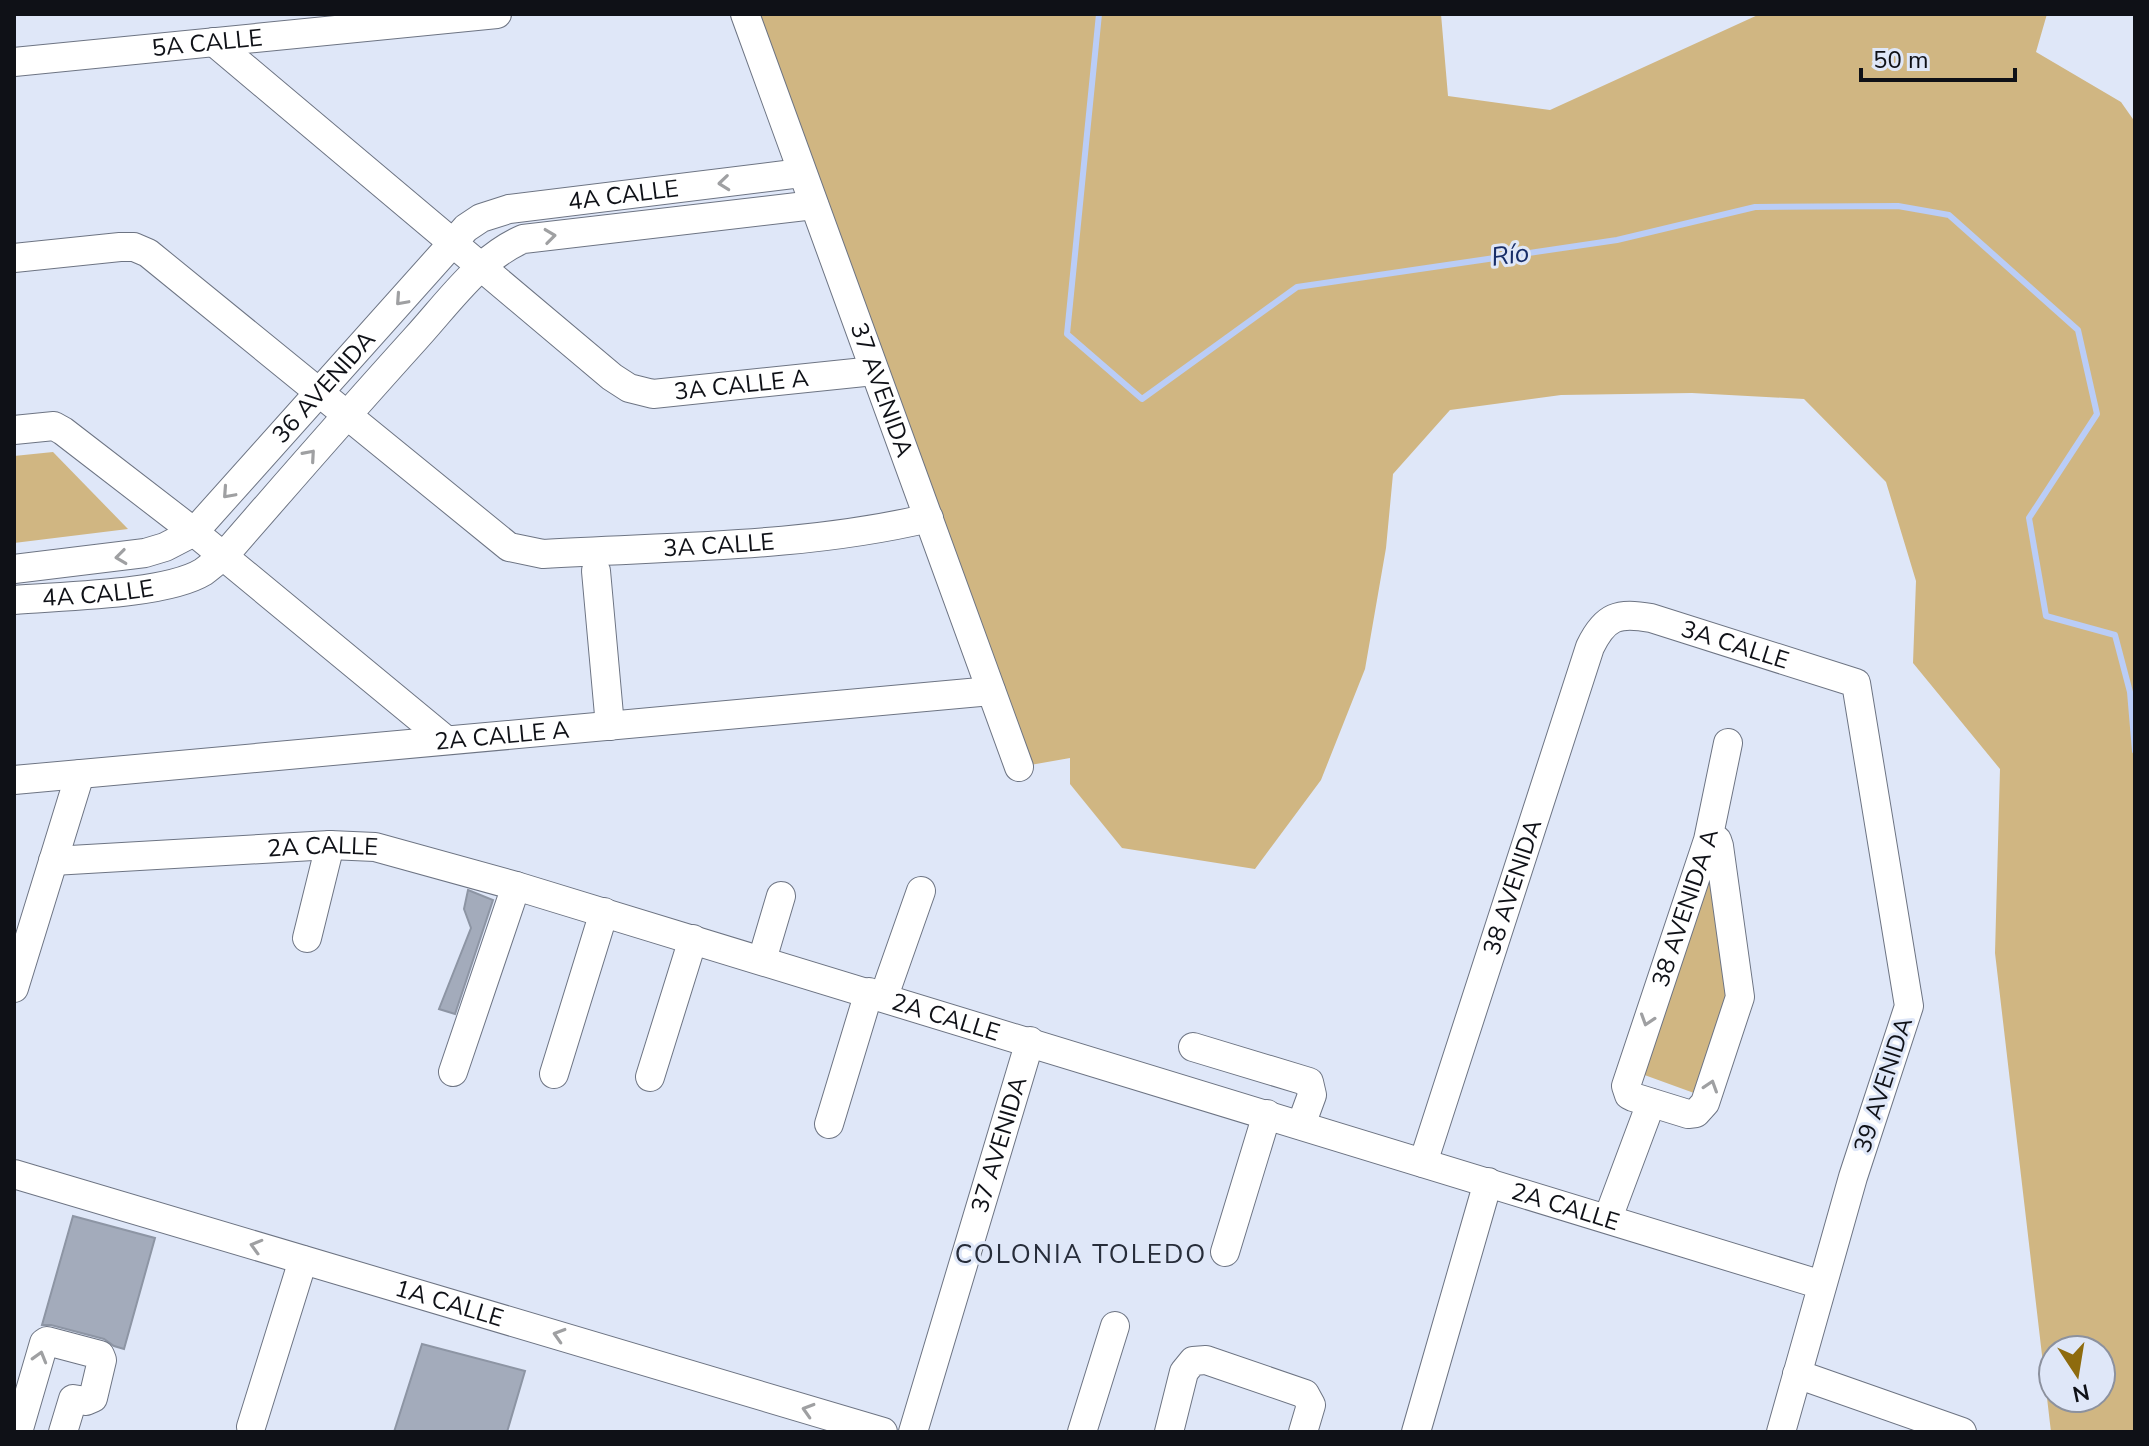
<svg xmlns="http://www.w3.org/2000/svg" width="2149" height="1446" font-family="'Nunito Sans',sans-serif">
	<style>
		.green { fill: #d0b682; fill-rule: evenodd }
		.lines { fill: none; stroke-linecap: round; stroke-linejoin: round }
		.stream { stroke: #bacdf7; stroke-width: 6 }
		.building { fill: #a3abbb; stroke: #8d95a4; stroke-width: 2 }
		.minor-casing { stroke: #6d7483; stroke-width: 30 }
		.minor { stroke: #fff; stroke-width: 28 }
		.oneway { stroke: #9fa0a2 }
		.labels { text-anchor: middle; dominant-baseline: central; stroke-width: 6; stroke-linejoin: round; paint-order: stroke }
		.street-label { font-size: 24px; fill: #0f1117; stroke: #dfe7f8 }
		.water-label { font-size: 26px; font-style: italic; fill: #172d68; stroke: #dfe7f8 }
		.neighbourhood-label { font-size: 26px; letter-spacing: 2px; fill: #272d3a; stroke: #dfe7f8 }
	</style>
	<rect width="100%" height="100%" fill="#dfe7f8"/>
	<g class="green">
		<path d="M745 14H1441L1448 96 1550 110 1760 14H2047L2036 52 2121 102 2135 122V1432H2051L1995 953 2000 769 1913 663 1916 581 1886 482 1804 399 1692 393 1561 395 1450 410 1393 474 1386 548 1365 669 1321 780 1255 869 1122 848 1070 784V758L1019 767ZM2053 1350H2101V1398H2053Z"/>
		<path d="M53 452 128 529 14 543V456Z"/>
		<path d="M1707 865 1729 993 1694 1093 1639 1073Z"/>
	</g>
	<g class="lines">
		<path class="stream" d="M1099 14 1067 334 1142 399 1297 287 1617 240 1755 207 1898 206 1949 215 2078 330 2097 414 2029 518 2046 616 2115 635 2130 692 2135 751"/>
	</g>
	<g class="building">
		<path d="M468 890 493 900 455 1014 439 1009 471 928 464 909Z"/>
		<path d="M73 1216 155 1238 124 1349 114 1346 104 1339 51 1325H42Z"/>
		<path d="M422 1344 525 1371 507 1432H394Z"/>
	</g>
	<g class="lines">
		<defs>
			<g id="minor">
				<path id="s1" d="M745 14 1019 767"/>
				<path id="s2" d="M214 42 612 377 629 388 653 394 874 371"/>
				<path id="s3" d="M14 62 497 14"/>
				<path id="s4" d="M14 258 120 247H134L148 253 509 547 543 554C672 546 802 548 929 518"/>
				<path d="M14 430 54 426 63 431 194 532 446 740"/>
				<path id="s5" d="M14 569 145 553 165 547 194 532 466 228 481 218 509 209 801 173"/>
				<path d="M596 571 610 726"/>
				<path id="s6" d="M14 600C61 596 165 595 203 572 210 567 216 561 223 557 287 483 351 410 416 338 448 303 479 258 523 239L814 205"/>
				<path id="s7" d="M14 780 991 691"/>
				<path id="s8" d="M1708 840H1717L1719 846 1740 997 1705 1103 1696 1113 1688 1114 1633 1097 1629 1095 1626 1086 1708 840 1728 743"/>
				<path id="s9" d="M53 861 330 845 375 847 516 886 1822 1285"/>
				<path d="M307 938 330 845"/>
				<path d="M762 960 781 896"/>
				<path d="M14 988 80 774"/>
				<path d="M884 996 921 891"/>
				<path d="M1193 1047 1309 1082 1312 1095 1301 1125"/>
				<path d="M453 1072 516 886"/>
				<path d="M554 1074 604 912"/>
				<path d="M650 1077 693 939"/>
				<path d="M829 1124 869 992"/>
				<path id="s10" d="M1423 1163 1590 647C1605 616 1618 612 1651 618L1856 683 1909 1006 1853 1177 1781 1432"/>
				<path id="s11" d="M14 1174 883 1432"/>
				<path d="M1608 1218 1651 1103"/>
				<path d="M1225 1252 1267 1114"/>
				<path d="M1797 1374 1962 1432"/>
				<path d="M251 1427 303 1260"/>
				<path d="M18 1432 44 1343 47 1341 100 1355 102 1360 93 1398 86 1401 73 1399 63 1432"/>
				<path id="s12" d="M913 1432 1030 1041"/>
				<path d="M1082 1432 1115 1326"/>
				<path d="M1169 1432 1184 1372 1193 1361 1206 1360 1305 1394 1311 1405 1303 1432"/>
				<path d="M1416 1432 1488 1182"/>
			</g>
		</defs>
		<use href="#minor" class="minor-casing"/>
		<use href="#minor" class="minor"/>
	</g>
	<defs><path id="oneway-chevron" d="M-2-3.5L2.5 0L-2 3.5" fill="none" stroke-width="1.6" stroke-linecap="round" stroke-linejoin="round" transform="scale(2)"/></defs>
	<g class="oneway">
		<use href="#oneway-chevron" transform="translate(724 183) rotate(174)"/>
		<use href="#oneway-chevron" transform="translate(550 236) rotate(-7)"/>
		<use href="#oneway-chevron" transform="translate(401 300) rotate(132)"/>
		<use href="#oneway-chevron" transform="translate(310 455) rotate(-49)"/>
		<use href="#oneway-chevron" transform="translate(228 493) rotate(132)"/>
		<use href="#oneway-chevron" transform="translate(121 557) rotate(173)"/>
		<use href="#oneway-chevron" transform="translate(1647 1020) rotate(108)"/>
		<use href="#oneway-chevron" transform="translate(1711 1086) rotate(-72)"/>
		<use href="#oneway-chevron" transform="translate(256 1246) rotate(-164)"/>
		<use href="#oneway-chevron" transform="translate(559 1335) rotate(-163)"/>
		<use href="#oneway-chevron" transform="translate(40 1357) rotate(-74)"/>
		<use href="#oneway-chevron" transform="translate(808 1410) rotate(-163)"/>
	</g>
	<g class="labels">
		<g class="street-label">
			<text stroke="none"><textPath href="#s3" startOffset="194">5A CALLE</textPath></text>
			<text stroke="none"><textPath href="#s5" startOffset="756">4A CALLE</textPath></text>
			<text stroke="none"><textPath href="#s2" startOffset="654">3A CALLE A</textPath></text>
			<text stroke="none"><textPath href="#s5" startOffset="380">36 AVENIDA</textPath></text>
			<text stroke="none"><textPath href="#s1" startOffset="400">37 AVENIDA</textPath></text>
			<text stroke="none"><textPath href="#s4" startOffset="812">3A CALLE</textPath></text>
			<text stroke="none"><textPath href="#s6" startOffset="84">4A CALLE</textPath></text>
			<text stroke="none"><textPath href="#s10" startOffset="706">3A CALLE</textPath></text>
			<text stroke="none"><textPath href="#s7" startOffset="490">2A CALLE A</textPath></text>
			<text stroke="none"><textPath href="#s9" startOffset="270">2A CALLE</textPath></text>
			<text stroke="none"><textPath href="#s10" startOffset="290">38 AVENIDA</textPath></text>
			<text stroke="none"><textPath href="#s8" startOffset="560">38 AVENIDA A</textPath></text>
			<text stroke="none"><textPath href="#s9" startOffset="918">2A CALLE</textPath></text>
			<text transform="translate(1883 1085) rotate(-72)">39 AVENIDA</text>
			<text stroke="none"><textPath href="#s12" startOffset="300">37 AVENIDA</textPath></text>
			<text stroke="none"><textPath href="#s9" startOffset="1566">2A CALLE</textPath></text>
			<text stroke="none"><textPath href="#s11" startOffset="454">1A CALLE</textPath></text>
		</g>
		<g class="water-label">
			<text transform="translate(1510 255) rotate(-8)">Río</text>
		</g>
		<g class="neighbourhood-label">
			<text x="1081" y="1254">COLONIA TOLEDO</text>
		</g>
	</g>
	<rect width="2149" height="1446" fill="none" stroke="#0f1117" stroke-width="32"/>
	<g transform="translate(2077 1374) rotate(168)"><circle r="38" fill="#dfe7f8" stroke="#8c919e" stroke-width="2"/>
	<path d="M0-6L14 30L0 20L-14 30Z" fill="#8e6b0e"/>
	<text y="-12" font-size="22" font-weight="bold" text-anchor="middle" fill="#0f1117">N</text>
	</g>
	<path d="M1861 68v12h154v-12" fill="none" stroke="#0f1117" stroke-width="4"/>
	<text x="1873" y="68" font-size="24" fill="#0f1117" stroke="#dfe7f8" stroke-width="6" paint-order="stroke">50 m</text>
</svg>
